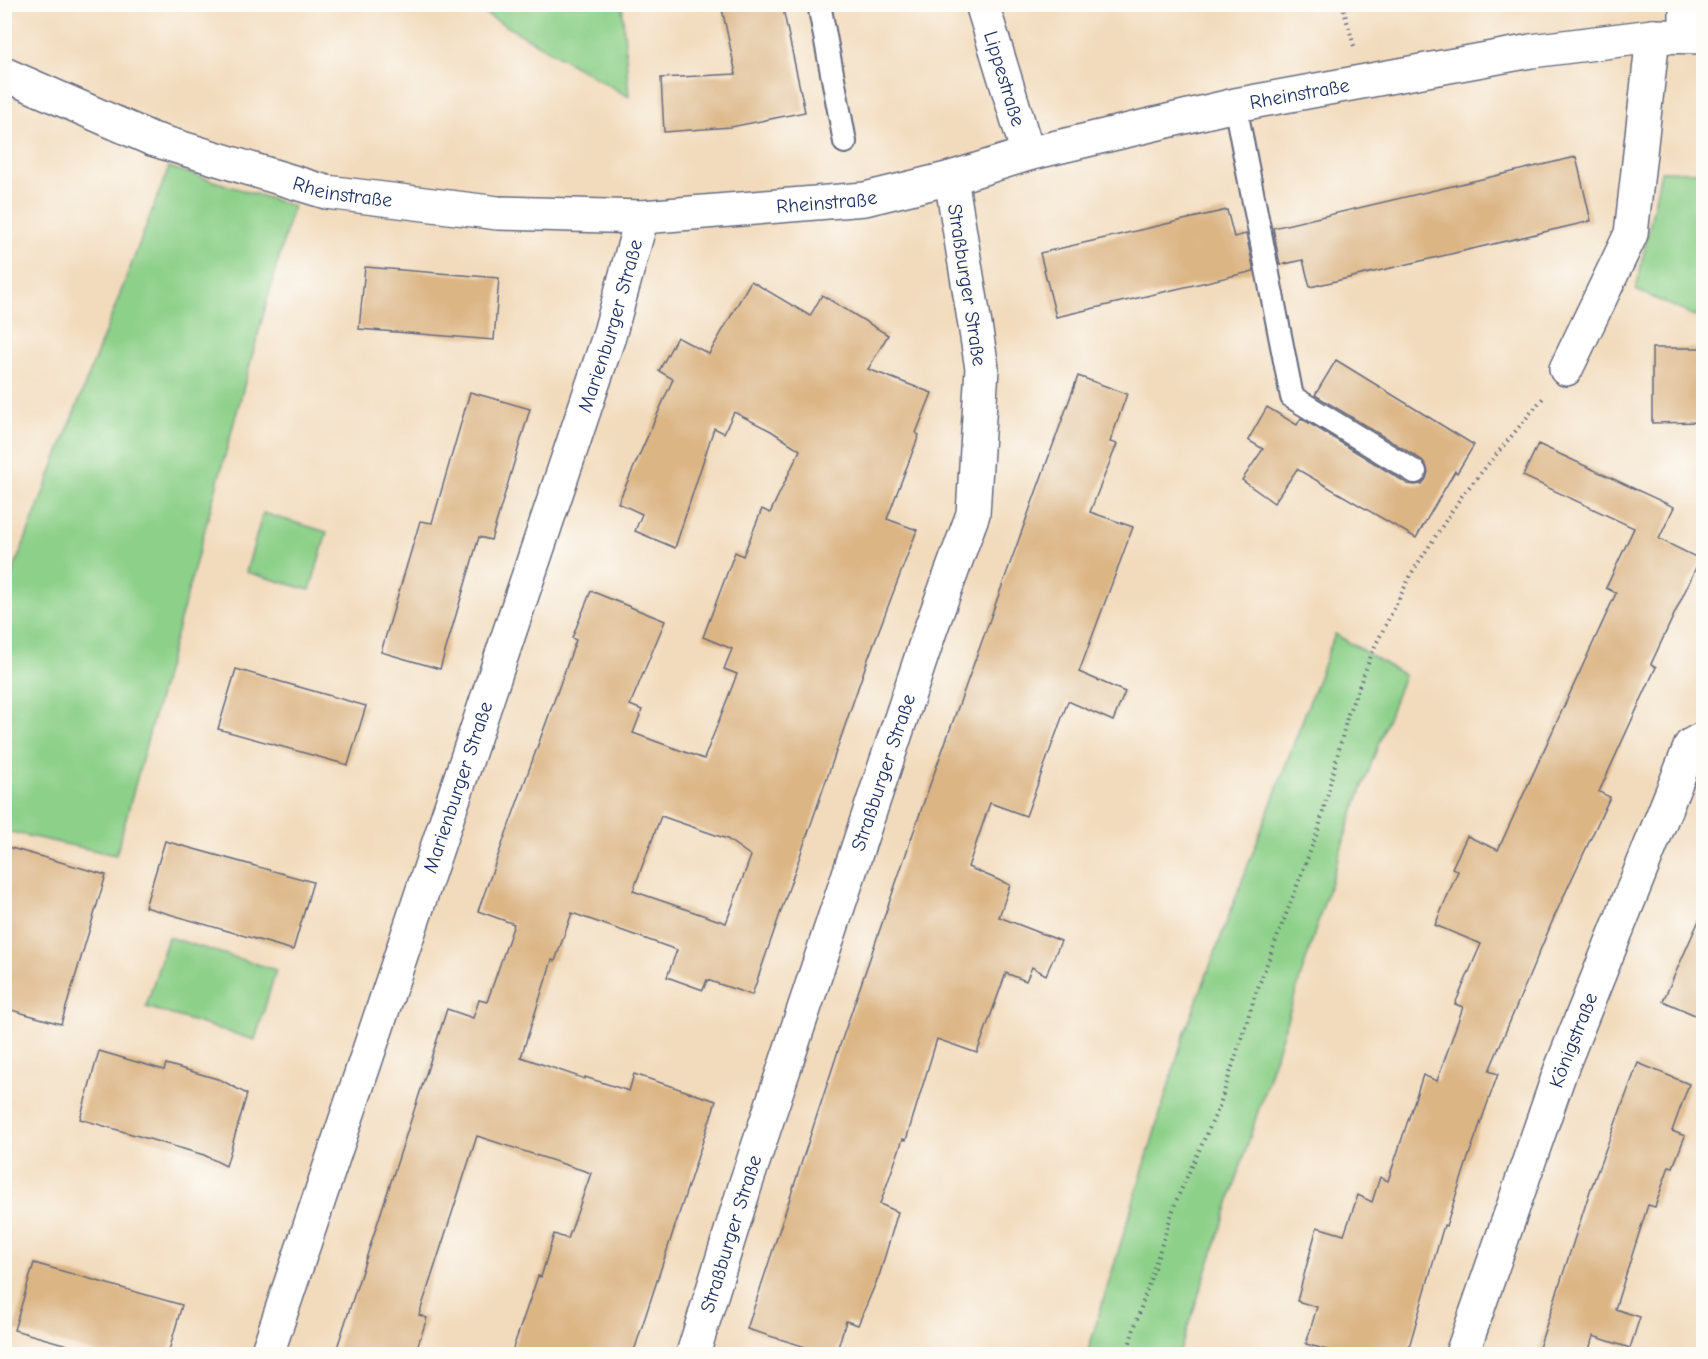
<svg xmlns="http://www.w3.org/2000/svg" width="1708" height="1359" font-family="'Comic Neue',sans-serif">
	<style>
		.green { fill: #8dd089; stroke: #548074; stroke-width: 1.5 }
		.building { fill: #dcb585; fill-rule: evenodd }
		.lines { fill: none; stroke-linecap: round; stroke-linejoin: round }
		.lane-casing { stroke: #666b7f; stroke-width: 26 }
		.street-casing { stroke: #666b7f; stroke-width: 36 }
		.path { stroke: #666b7f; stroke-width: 4; stroke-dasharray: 1.5 4.5; stroke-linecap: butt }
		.lane { stroke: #fff; stroke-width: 22 }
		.street { stroke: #fff; stroke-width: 33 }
		.labels { text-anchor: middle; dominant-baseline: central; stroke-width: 4.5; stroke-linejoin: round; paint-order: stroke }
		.street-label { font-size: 20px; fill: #1b2f5e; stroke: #fdfcf7 }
	</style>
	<rect width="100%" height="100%" fill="#fdfcf7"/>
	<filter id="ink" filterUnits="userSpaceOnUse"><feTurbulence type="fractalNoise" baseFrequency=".0167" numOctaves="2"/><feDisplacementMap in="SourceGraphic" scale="12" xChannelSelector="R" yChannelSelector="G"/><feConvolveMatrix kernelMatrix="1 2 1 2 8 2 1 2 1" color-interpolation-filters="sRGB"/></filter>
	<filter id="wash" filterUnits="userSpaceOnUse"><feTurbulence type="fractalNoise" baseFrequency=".008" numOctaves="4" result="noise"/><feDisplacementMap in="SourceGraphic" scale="24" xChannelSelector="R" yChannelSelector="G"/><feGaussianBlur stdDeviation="1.35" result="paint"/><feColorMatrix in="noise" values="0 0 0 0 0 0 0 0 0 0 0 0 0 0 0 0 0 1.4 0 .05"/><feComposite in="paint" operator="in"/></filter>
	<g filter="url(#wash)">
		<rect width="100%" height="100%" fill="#f2dbbd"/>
		<g class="green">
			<path d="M470 5H622L629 97Z"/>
			<path d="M169 167 293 206 116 855 5 831V592Z"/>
			<path d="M1661 171 1703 172V316L1699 318 1636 290Z"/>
			<path d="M263 513 327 532 310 590 246 572Z"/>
			<path d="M1335 634 1404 675 1350 821 1222 1225 1179 1354H1087L1184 1035Z"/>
			<path d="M168 937 276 970 255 1040 146 1007Z"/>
		</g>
		<g id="blocks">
			<g class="building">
				<path d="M721 4H782L805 112 731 127 664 132 661 78 736 74Z"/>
				<path d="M1576 157 1591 221 1310 287 1303 260 1280 265 1273 228Z"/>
				<path d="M1227 210 1234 237 1246 234 1254 271 1056 317 1040 253Z"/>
				<path d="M365 267 499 278 494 340 359 329Z"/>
				<path d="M751 281 810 316 822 295 888 335 868 369 932 393 916 433 919 435 887 519 917 530 868 659 752 995 707 980 703 990 667 977 677 950 572 913 555 961 552 960 521 1057 585 1079V1077L629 1091 634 1074 716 1101 633 1354H511L538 1276 541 1277 554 1234 568 1239 591 1173 477 1136 419 1315 427 1318 415 1354H335L447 1009 473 1018 479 1000 487 1002 514 924 478 911 576 640 572 638 591 591 665 621 630 705 642 710 633 733 704 759 737 674 724 669 732 649 703 637 735 552 743 556 762 509 770 513 800 450 771 431 734 412 724 433 714 428 675 548 635 531 642 514 618 503 673 379 659 371 677 337 709 354ZM661 816 727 839 751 856 726 923 633 891Z"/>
				<path d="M1652 348H1704V422L1652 423Z"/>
				<path d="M1336 360 1474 445 1457 473 1455 471 1416 538 1297 469 1274 503 1242 480 1263 449 1248 440 1267 407 1297 425 1301 418 1408 484 1415 485 1422 484 1426 479 1428 472 1426 465 1422 460 1315 395Z"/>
				<path d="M1078 376 1127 394 1110 442 1117 444 1090 512 1133 527 1079 672 1125 692 1113 721 1068 701 1026 816 990 803 968 867 1010 885 999 917 1061 941 1046 975 1032 967 1026 981 1006 973 977 1053 937 1039 906 1140 903 1139 880 1204 898 1212 880 1273 858 1325 846 1321 836 1354H829L747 1329 839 1048 927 793Z"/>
				<path d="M470 392 530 409 491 540 479 537 440 669 381 652 420 521 432 523Z"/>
				<path d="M1538 444 1674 507 1659 539 1700 559 1651 664 1656 667 1599 792 1610 797 1555 915 1489 1071 1498 1074 1469 1155 1446 1226 1444 1225 1407 1354H1341L1306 1344 1317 1307 1297 1301 1317 1227 1344 1235 1358 1195 1372 1202 1380 1177 1388 1181 1423 1075 1437 1081 1463 1007 1455 1004 1481 944 1435 925 1458 871 1452 868 1467 836 1498 850 1616 593 1606 588 1634 528 1523 476Z"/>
				<path d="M236 669 366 706 348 765 218 729Z"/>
				<path d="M165 841 313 882 293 950 145 907Z"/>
				<path d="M4 846 106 875 61 1024 4 1008Z"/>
				<path d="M1704 909V1019L1663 1001Z"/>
				<path d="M99 1051 164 1070 166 1064 221 1080 247 1094 226 1166 204 1155 80 1119Z"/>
				<path d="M1638 1063 1689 1084 1672 1131 1685 1136 1673 1167 1669 1166 1655 1207 1648 1205 1615 1309 1640 1317 1630 1348 1593 1336 1588 1354H1537L1590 1191Z"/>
				<path d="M34 1263 182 1305 168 1354H99L14 1330Z"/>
			</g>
		</g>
	</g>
	<g filter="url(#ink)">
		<use href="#blocks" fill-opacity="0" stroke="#666b7f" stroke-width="1.5"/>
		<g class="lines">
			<defs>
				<g id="lane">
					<path d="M819 4 845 142"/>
					<path d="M1235 105 1292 397 1415 472"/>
				</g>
				<g id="street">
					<path id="s1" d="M982 4 1028 154"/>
					<path d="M1686 4V36"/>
					<path id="s2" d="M4 74 152 139 326 192 498 213 642 217 865 199 951 178 1028 154 1235 105 1531 51 1653 36 1704 37"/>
					<path d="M1566 369 1631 234 1653 36"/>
					<path id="s3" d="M267 1354 609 336 642 217"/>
					<path id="s4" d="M693 1354 746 1183 931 628 973 514 982 368 951 178"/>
					<path id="s5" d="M1462 1354 1561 1069 1691 745 1704 738"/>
				</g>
			</defs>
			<use href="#lane" class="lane-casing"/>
			<use href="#street" class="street-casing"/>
			<g class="path">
				<path d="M1342 4 1354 46"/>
				<path d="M1127 1354 1132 1335 1176 1201 1219 1107 1257 990 1318 831 1348 714 1375 646 1413 571 1461 497 1543 398"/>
			</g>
			<use href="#lane" class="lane"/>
			<use href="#street" class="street"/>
		</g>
	</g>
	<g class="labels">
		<g class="street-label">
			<text stroke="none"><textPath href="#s1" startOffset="78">Lippestraße</textPath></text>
			<text stroke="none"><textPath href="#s2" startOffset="1332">Rheinstraße</textPath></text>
			<text stroke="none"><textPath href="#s2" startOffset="360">Rheinstraße</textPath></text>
			<text stroke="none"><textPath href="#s2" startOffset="846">Rheinstraße</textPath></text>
			<text transform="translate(967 285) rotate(81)">Straßburger Straße</text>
			<text stroke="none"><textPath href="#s3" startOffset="1084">Marienburger Straße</textPath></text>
			<text stroke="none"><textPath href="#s4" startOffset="612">Straßburger Straße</textPath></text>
			<text stroke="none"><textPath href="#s3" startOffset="598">Marienburger Straße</textPath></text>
			<text stroke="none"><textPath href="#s5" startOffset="333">Königstraße</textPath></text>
			<text stroke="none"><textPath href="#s4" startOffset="126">Straßburger Straße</textPath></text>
		</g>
	</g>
	<rect width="1708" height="1359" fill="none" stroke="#fdfcf7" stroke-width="24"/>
</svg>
